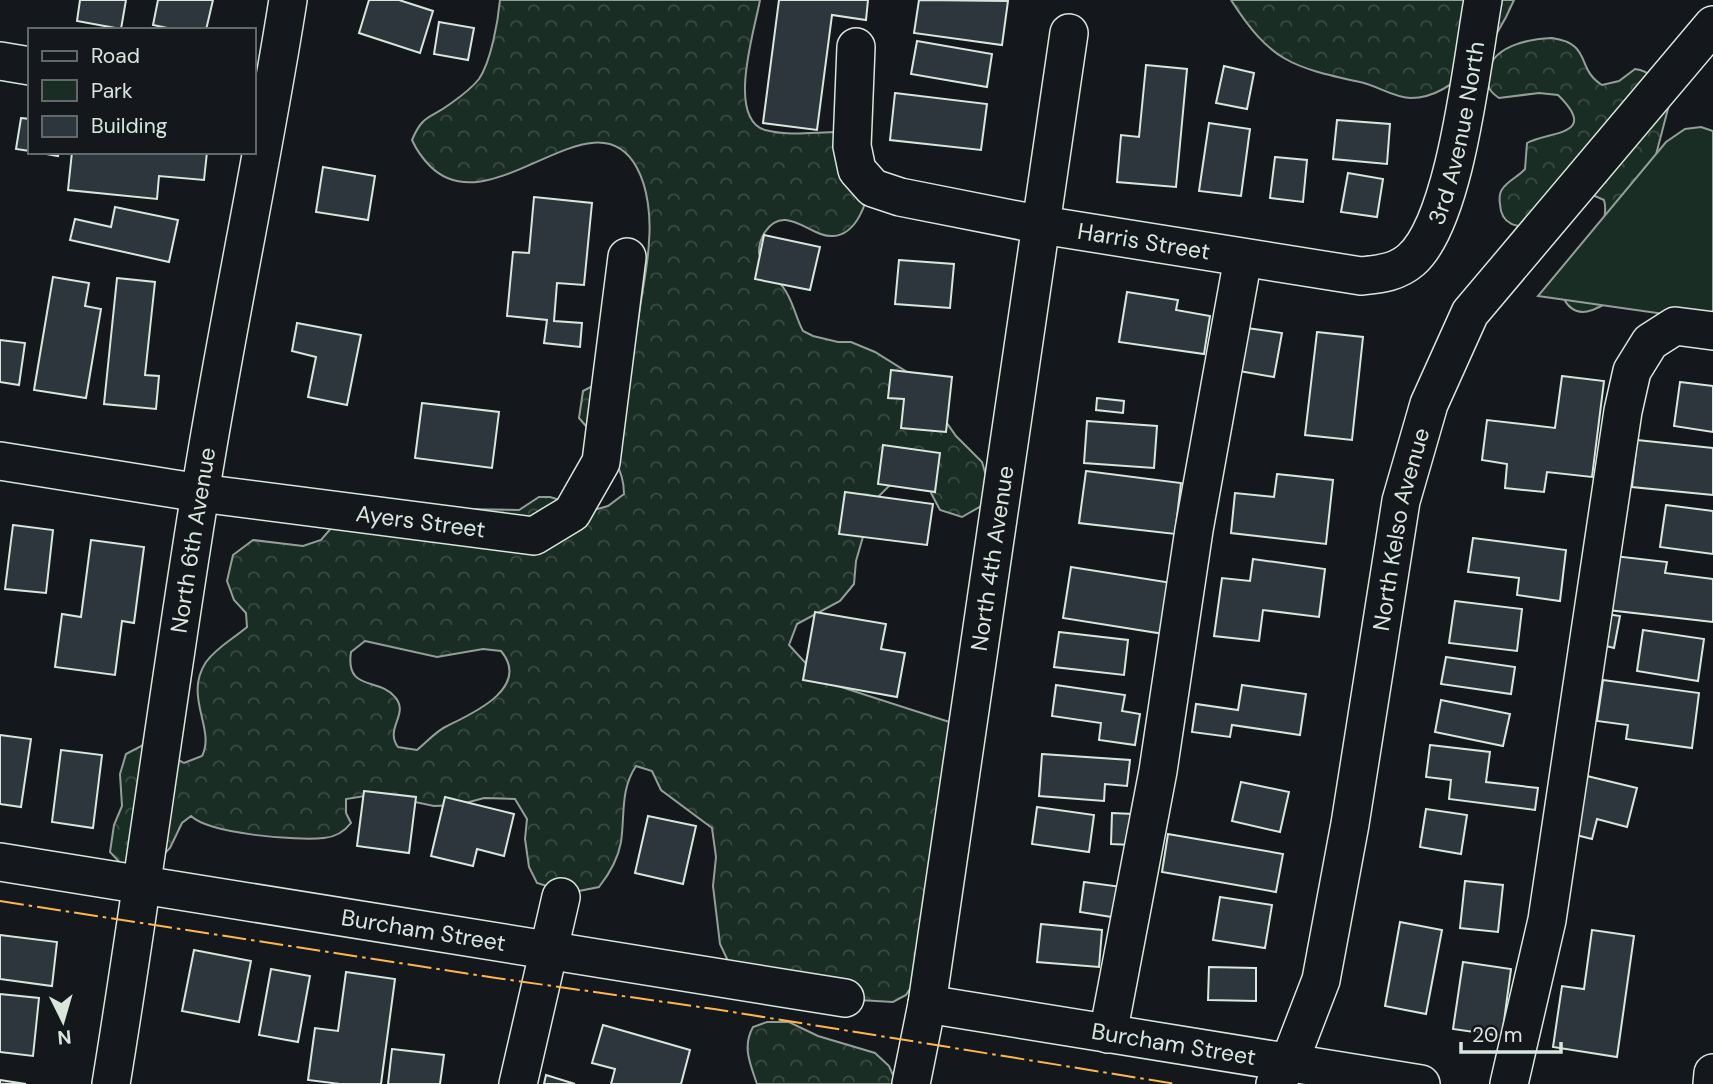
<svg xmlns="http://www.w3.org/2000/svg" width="1713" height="1084" font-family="'DM Sans',sans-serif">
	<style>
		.forest { fill: url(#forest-crowns); stroke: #939e99; stroke-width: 2; fill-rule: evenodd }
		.green { fill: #1a2d24; stroke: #939e99; stroke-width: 2 }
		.building { fill: #2c363c; stroke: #d8e6dc; stroke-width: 2 }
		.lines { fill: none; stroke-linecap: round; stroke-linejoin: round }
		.minor-casing { stroke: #d8e6dc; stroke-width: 40 }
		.minor { stroke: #14181c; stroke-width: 37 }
		.power { stroke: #ffb74d; stroke-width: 2; stroke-dasharray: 24 5 3.5 5; stroke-linecap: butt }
		.labels { text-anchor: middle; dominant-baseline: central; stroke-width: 5; stroke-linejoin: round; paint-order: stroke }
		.street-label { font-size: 23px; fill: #d8e6dc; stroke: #14181c }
	</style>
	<defs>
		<pattern id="forest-crowns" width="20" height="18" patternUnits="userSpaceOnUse" patternTransform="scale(1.75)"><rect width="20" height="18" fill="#1a2d24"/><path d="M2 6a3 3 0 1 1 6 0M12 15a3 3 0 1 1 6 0" fill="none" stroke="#3b4b43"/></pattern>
	</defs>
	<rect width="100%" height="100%" fill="#14181c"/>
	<g class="forest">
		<path d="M500 0H760C755 29 726 118 765 130 791 137 819 131 846 132 852 145 865 167 867 181 870 201 856 235 833 236 811 238 785 202 765 232 761 238 759 244 759 252 761 268 773 275 783 287 793 300 795 316 803 331L813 336 838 342H851L875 352 915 377 956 436 982 462 989 486 983 505 962 517 940 510 931 493 929 468 902 473 873 502 856 561 854 584 840 601 797 624 789 645 822 681 965 727 913 984 906 995 893 1002 824 998 728 961 720 944 713 886 716 857 712 828 661 790 652 771 636 766C620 790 625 815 621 842 618 859 610 873 599 887L569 893 537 883 529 867 525 839 527 819 515 799 484 798 458 805 434 806 377 794 346 799V813L351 823C344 832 336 837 324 838 297 841 210 834 191 816L182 823 170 848 161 857 122 865 110 852 114 825 122 806 120 774 126 754 143 745 165 752 184 763 202 756C216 729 183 697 206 662 217 647 233 639 247 627L246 613 234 600 227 581 233 555 253 540 303 546 321 540 333 526 461 509 519 510 539 497H550L594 510 608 506 624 494C624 460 600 443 579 418L583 391C625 370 632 362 639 315 642 291 648 266 649 241 651 218 648 188 637 168 594 88 491 228 430 166 422 158 417 151 412 140 423 114 430 119 450 104 460 97 471 89 479 79 491 61 498 22 500 0ZM365 641 437 657 483 649 501 651C531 687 474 713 447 726 436 731 427 742 417 750L398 747C384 728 410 714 395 697 379 677 345 692 351 652Z"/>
		<path d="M1231 0H1514C1498 38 1458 98 1411 98 1394 98 1376 85 1360 82 1291 67 1270 61 1231 0Z"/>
		<path d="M1552 38C1593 44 1575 68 1602 85L1619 81 1635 69C1655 71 1660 89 1669 105L1619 296C1601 307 1576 325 1563 297 1578 272 1612 229 1604 200L1595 196 1585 195 1538 228C1519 227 1501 227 1500 204 1499 198 1499 193 1503 188 1509 180 1519 176 1525 169L1527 143C1547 131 1601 137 1558 95L1539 93 1499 98C1490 92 1487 87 1487 76 1490 46 1528 39 1552 38Z"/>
		<path d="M767 1022H789L818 1036 875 1053 889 1066 897 1084H757C750 1063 742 1047 753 1027Z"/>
	</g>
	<path class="green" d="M1701 127 1713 131V321L1538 296 1666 142 1685 129Z"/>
	<g class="building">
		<path d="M80 0H126L121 29 77 21Z"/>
		<path d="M158 0H213L206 30H177L153 25Z"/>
		<path d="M369 0H399L433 11 420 53 359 33Z"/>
		<path d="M779 0H868L866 20 832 15 817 130 763 123Z"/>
		<path d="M919 0 1008 1 1002 45 914 33Z"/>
		<path d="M439 22 474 28 468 60 434 54Z"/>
		<path d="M917 41 992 54 987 87 911 74Z"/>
		<path d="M1146 65 1187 69 1176 187 1117 182 1121 135 1139 137Z"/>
		<path d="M1224 66 1254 73 1247 109 1216 103Z"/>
		<path d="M895 93 987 104 981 150 890 140Z"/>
		<path d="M21 118 30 119V151L16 149Z"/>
		<path d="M1337 120 1390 124 1387 164 1333 159Z"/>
		<path d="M1209 123 1250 129 1241 196 1199 191Z"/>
		<path d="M35 152H59L58 156Z"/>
		<path d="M72 152H207L204 180 159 176 157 199 68 190Z"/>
		<path d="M1275 157 1307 160 1303 202 1270 198Z"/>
		<path d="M323 167 375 176 368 220 316 212Z"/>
		<path d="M1348 173 1383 179 1377 217 1341 212Z"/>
		<path d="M534 197 592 203 584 285 557 283 554 321 582 323 580 347 544 343 547 320 507 316 513 252 529 253Z"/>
		<path d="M115 207 178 220 169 262 70 240 75 219 111 227Z"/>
		<path d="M764 235 820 247 810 290 755 279Z"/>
		<path d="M899 260 954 264 950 308 895 304Z"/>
		<path d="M53 277 89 283 85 306 101 309 86 398 34 390Z"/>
		<path d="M117 278 155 282 145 375 159 376 156 409 104 404Z"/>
		<path d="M1127 292 1178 300 1176 310 1210 316 1204 354 1119 342Z"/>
		<path d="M297 323 361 335 347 405 308 397 316 357 292 351Z"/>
		<path d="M1247 328 1282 333 1274 377 1239 371Z"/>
		<path d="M1317 332 1363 337 1352 440 1305 435Z"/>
		<path d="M0 340 25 343 19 385 0 382Z"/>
		<path d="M891 370 952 377 946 432 901 428 904 399 888 398Z"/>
		<path d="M1562 376 1604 381 1592 477 1547 472 1544 492 1505 488 1507 464 1482 460 1487 420 1555 428Z"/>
		<path d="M1680 382 1713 386V432L1674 426Z"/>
		<path d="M1097 398 1124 401 1123 413 1096 410Z"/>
		<path d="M422 403 499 412 492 468 415 458Z"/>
		<path d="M1087 421 1157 426 1154 468 1084 463Z"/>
		<path d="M1637 440 1713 448V495L1632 487Z"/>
		<path d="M883 445 940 453 935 492 878 484Z"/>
		<path d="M1086 471 1181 483 1175 534 1079 523Z"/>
		<path d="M1277 474 1333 480 1326 544 1231 533 1235 493 1274 497Z"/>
		<path d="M845 492 933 504 927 545 839 534Z"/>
		<path d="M1666 505 1713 511V554L1660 547Z"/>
		<path d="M13 525 53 530 46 593 5 589Z"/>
		<path d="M1473 538 1566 550 1560 601 1517 595 1519 578 1468 572Z"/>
		<path d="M91 540 144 547 134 623 122 621 115 675 55 667 62 614 81 617Z"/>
		<path d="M1614 556 1667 562 1665 573 1713 579V622L1608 610Z"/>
		<path d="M1253 559 1325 569 1319 617 1263 610 1259 641 1214 636 1222 578 1250 581Z"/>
		<path d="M1071 567 1172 583 1164 634 1063 618Z"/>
		<path d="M1455 601 1522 609 1517 651 1449 643Z"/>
		<path d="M815 612 886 624 881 649 905 653 897 697 803 680Z"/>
		<path d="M1600 613 1620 616 1614 648 1594 643Z"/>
		<path d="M1643 630 1704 639 1698 681 1637 671Z"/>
		<path d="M1059 632 1128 640 1124 675 1054 667Z"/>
		<path d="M1446 657 1515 667 1511 694 1441 684Z"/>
		<path d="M1603 680 1699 693 1692 748 1626 739 1628 725 1597 721Z"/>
		<path d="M1056 685 1125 695 1122 711 1140 714 1135 745 1099 740 1101 723 1052 716Z"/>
		<path d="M1242 685 1306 694 1300 735 1232 725 1230 737 1192 732 1196 704 1238 710Z"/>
		<path d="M1441 700 1510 714 1503 746 1435 732Z"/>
		<path d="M0 735 31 739 21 807 0 804Z"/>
		<path d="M1430 745 1490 752 1486 782 1538 788 1535 810 1449 799 1451 780 1426 777Z"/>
		<path d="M61 750 102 755 93 828 52 822Z"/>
		<path d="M1042 754 1130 760 1127 786 1105 784 1104 801 1039 796Z"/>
		<path d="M1587 776 1637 788 1627 827 1597 819 1592 839 1572 834Z"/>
		<path d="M1241 782 1289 792 1280 832 1232 821Z"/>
		<path d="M364 791 416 797 409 853 357 846Z"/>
		<path d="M445 797 514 814 504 856 477 849 473 866 431 856Z"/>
		<path d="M1037 807 1094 815 1089 852 1032 844Z"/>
		<path d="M1426 809 1467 815 1461 854 1420 847Z"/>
		<path d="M1112 813 1133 814 1132 845 1111 844Z"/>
		<path d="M648 816 696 826 683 884 635 873Z"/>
		<path d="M1168 834 1283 854 1276 892 1162 872Z"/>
		<path d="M1465 881 1503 885 1498 932 1460 928Z"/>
		<path d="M1084 882 1122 887 1118 918 1080 912Z"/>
		<path d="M1220 897 1272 905 1265 948 1213 940Z"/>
		<path d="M1400 922 1442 930 1426 1014 1385 1006Z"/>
		<path d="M1041 924 1102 930 1099 967 1037 962Z"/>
		<path d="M1592 930 1634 936 1617 1057 1553 1047 1562 986 1584 989Z"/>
		<path d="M0 935 57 942 52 986 0 979Z"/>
		<path d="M194 950 251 961 239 1022 182 1011Z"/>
		<path d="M1463 962 1511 969 1502 1036 1453 1029Z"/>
		<path d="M1209 967 1256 968V1001L1208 1000Z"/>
		<path d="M271 969 310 976 298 1042 259 1035Z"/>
		<path d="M346 972 395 979 381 1084H340L308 1080 315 1028 338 1031Z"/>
		<path d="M0 994 39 998 33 1056 0 1052Z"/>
		<path d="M603 1025 690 1050 681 1084H611L615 1069 592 1063Z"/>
		<path d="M392 1049 444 1055 440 1084H388Z"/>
		<path d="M546 1075 575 1084H544Z"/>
		<path d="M0 1080 26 1084H0Z"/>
	</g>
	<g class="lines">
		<defs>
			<g id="minor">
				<path id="s1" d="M856 47 852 146 857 170 873 188 900 197 1042 225 1361 276C1379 274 1396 273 1411 260 1456 221 1472 61 1483 0"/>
				<path d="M0 61 30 66"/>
				<path id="s2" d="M0 461 200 493 534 536 572 513 601 462 627 257"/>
				<path id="s3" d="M0 862 845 998"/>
				<path id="s4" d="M927 1004 1421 1084"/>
				<path d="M1108 1034 1158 771 1194 530 1243 258"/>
				<path id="s5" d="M111 1084C143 888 168 691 200 494 226 329 262 165 288 0"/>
				<path d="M518 1084 561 897"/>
				<path id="s6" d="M911 1084 927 1004 1069 33"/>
				<path id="s7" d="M1275 1084 1289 1063 1321 980 1350 824 1401 501 1429 404 1470 313 1713 25"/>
				<path d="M1509 1084 1547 920 1623 411 1632 371 1650 342 1675 326 1713 331"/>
				<path d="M1712 1084 1713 1073"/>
			</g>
		</defs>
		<use href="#minor" class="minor-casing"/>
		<use href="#minor" class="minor"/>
		<path class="power" d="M0 901 496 978 714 1009 1176 1084"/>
	</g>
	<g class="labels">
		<g class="street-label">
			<text stroke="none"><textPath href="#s1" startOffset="835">3rd Avenue North</textPath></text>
			<text stroke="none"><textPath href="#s1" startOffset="424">Harris Street</textPath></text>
			<text stroke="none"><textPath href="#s2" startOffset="425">Ayers Street</textPath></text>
			<text stroke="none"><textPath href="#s7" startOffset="572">North Kelso Avenue</textPath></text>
			<text stroke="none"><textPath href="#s5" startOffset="550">North 6th Avenue</textPath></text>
			<text stroke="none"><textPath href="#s6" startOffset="532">North 4th Avenue</textPath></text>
			<text stroke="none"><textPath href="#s3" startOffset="429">Burcham Street</textPath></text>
			<text stroke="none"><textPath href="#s4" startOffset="250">Burcham Street</textPath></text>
		</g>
	</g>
	<rect x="28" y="28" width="228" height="126" fill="#14181c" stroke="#626a69" stroke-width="2"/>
	<rect x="42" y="51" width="35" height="10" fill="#14181c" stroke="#626a69" stroke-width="2"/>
	<text x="91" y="63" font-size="21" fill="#d8e6dc">Road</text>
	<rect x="42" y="80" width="35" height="21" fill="#1a2d24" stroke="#626a69" stroke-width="2"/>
	<text x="91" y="98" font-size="21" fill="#d8e6dc">Park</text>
	<rect x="42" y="116" width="35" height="21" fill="#2c363c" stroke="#626a69" stroke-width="2"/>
	<text x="91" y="133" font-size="21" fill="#d8e6dc">Building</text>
	<g transform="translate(63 1021) rotate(175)" stroke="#14181c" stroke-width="5" paint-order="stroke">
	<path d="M0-5L12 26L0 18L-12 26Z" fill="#d8e6dc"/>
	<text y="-10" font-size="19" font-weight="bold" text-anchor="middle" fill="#d8e6dc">N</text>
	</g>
	<path d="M1461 1042v10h100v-10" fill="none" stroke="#d8e6dc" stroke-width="3.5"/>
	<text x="1472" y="1042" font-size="21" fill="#d8e6dc" stroke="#14181c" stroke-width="5" paint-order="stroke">20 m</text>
</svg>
